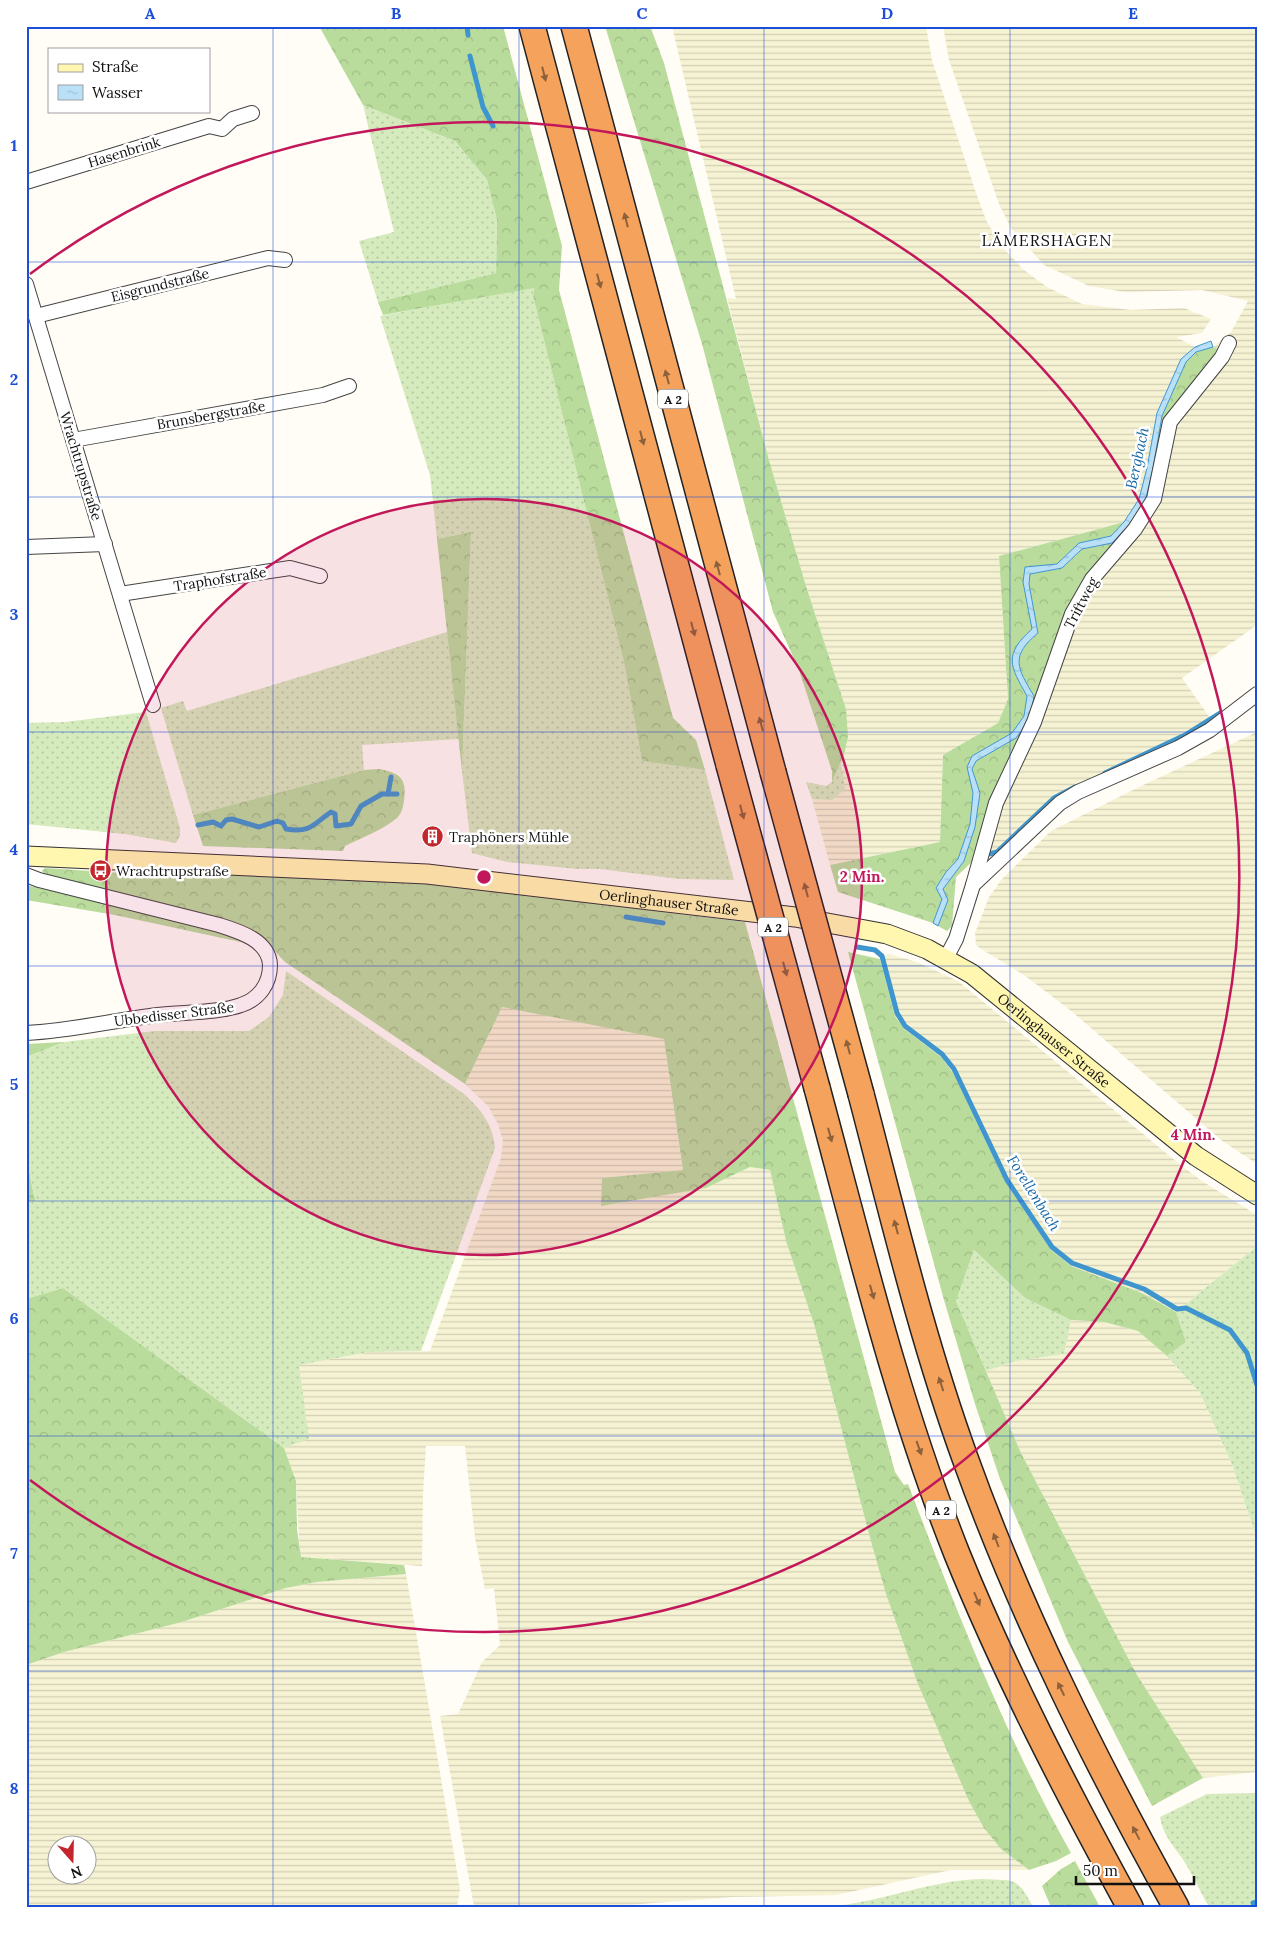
<svg xmlns="http://www.w3.org/2000/svg" width="1283" height="1933" font-family="Lora,serif">
	<style>
		.farmland { fill: url(#farmland-rules); fill-rule: evenodd }
		.grass { fill: url(#grass-dots) }
		.forest { fill: url(#forest-crowns) }
		.water { fill: url(#water-ripples); stroke: #3f96cf }
		.lines { fill: none; stroke-linecap: round; stroke-linejoin: round }
		.stream { stroke: #3f96cf; stroke-width: 5 }
		.street-casing { stroke: #444; stroke-width: 16 }
		.secondary-casing { stroke: #333; stroke-width: 21 }
		.highway-casing { stroke: #222; stroke-width: 28 }
		.street { stroke: #fff; stroke-width: 14 }
		.secondary { stroke: #fff6b0; stroke-width: 19 }
		.highway { stroke: #f5a25d; stroke-width: 25 }
		.highway-bridge-casing { stroke: #222; stroke-width: 28; stroke-linecap: butt }
		.highway-bridge { stroke: #f5a25d; stroke-width: 25 }
		.oneway { fill: #8e613b }
		.grid { fill: none; stroke: #1d4ed8; stroke-width: 1; stroke-opacity: 0.55 }
		.ring { fill: none; stroke: #c2185b; stroke-width: 2.5 }
		.labels { text-anchor: middle; dominant-baseline: central; stroke-width: 5; stroke-linejoin: round; paint-order: stroke }
		.shield { fill: #fff; stroke: #585858; stroke-width: 1 }
		.shield-label { font-size: 12px; font-weight: bold; fill: #111 }
		.street-label { font-size: 14px; fill: #111; stroke: #fff }
		.poi-label { font-size: 14px; fill: #111; stroke: #fff; text-anchor: start }
		.water-label { font-size: 15px; font-style: italic; fill: #1768a6; stroke: #fff }
		.quarter-label { font-size: 16px; letter-spacing: 1px; fill: #111; stroke: #fff }
		.centre { fill: #c2185b; stroke: #fff; stroke-width: 2.5 }
		.ring-label { font-size: 15px; text-anchor: middle; font-weight: bold; fill: #c2185b; stroke: #fff; stroke-width: 5; stroke-linejoin: round; paint-order: stroke }
		.neatline { fill: none; stroke: #1d4ed8; stroke-width: 2 }
		.grid-label { font-size: 16px; text-anchor: middle; font-weight: bold; fill: #1d4ed8 }
	</style>
	<defs>
		<pattern id="farmland-rules" width="6" height="5" patternUnits="userSpaceOnUse" patternTransform="scale(1.25)"><rect width="6" height="5" fill="#f6f3d4"/><path d="M0 2.5h6" fill="none" stroke="#d2cfb5"/></pattern>
		<pattern id="grass-dots" width="8" height="8" patternUnits="userSpaceOnUse" patternTransform="scale(1.25)"><rect width="8" height="8" fill="#d5ebbd"/><path d="M2 2h.1M6 6h.1" fill="none" stroke="#b6c8a1" stroke-width="1.8" stroke-linecap="round"/></pattern>
		<pattern id="forest-crowns" width="20" height="18" patternUnits="userSpaceOnUse" patternTransform="scale(1.25)"><rect width="20" height="18" fill="#b9dc9c"/><path d="M2 6a3 3 0 1 1 6 0M12 15a3 3 0 1 1 6 0" fill="none" stroke="#9ebc85"/></pattern>
		<pattern id="water-ripples" width="26" height="14" patternUnits="userSpaceOnUse" patternTransform="scale(1.25)"><rect width="26" height="14" fill="#b9e0f7"/><path d="M2 4q2-2 4 0t4 0M15 11q2-2 4 0t4 0" fill="none" stroke="#9ebfd3"/></pattern>
	</defs>
	<rect width="100%" height="100%" fill="#fffdf5"/>
	<g class="farmland">
		<path d="M672 26H926L932 60 975 190 986 220 1001 246 1024 270 1047 287 1082 304 1131 310 1184 308 1211 319 1202 333 1176 337 1195 347 1181 359 1157 412 1147 468 1139 499 1124 522 999 556 1008 699 998 723 943 755 940 842 830 865 812 799 832 800 843 768 841 762 844 755 846 709 806 586 769 460 727 298 736 299Z"/>
		<path d="M943 26H1257V625L1182 678 1211 719 1184 735 1062 791 1047 802 999 849 989 852 1002 805 1069 631 1099 579 1146 525 1153 510 1174 432 1202 391 1232 356 1213 347 1231 332 1248 301 1202 290 1125 292 1089 286 1044 265 1011 228 999 204 949 60Z"/>
		<path d="M1257 732V1164L1221 1140 1070 1010 1024 975 981 949 976 945 975 933 989 897 1002 879 1051 831 1139 787Z"/>
		<path d="M889 954 917 962 958 981 1177 1162 1202 1181 1257 1215V1246L1176 1312 1142 1293 1071 1266 1051 1250 1006 1183 953 1073 904 1029 895 1016 880 959Z"/>
		<path d="M502 1007 664 1038 683 1170 603 1178 601 1206 706 1188 750 1167 770 1170 786 1241 814 1324 869 1534 1001 1849 1029 1870H951L836 1895 733 1897 602 1907H474L440 1716 458 1714 482 1662 500 1645 494 1588 485 1589 475 1538 465 1446H426L423 1493 422 1566 300 1557 296 1481 284 1448 308 1439 299 1365 369 1352 430 1351 501 1158 503 1141 498 1124 488 1106 465 1084Z"/>
		<path d="M1071 1320 1104 1322 1138 1331 1167 1356 1200 1393 1233 1467 1257 1539V1772L1203 1778 1137 1675 1021 1453 986 1371 1016 1361 1064 1354Z"/>
		<path d="M406 1574 460 1889 457 1907H26V1665L64 1652 182 1622 286 1588 317 1582ZM58 1846H88V1876H58Z"/>
	</g>
	<g class="grass">
		<path d="M363 105 455 141 487 180 497 220 496 273 378 302 359 241 394 232Z"/>
		<path d="M534 287 533 296 624 662 642 761 705 770 734 880 679 879 600 869H577L507 862 472 853 462 771 471 532 437 539 430 475 380 316Z"/>
		<path d="M447 632 459 739 362 745 364 770 193 815 161 708 183 701 187 711Z"/>
		<path d="M146 712 180 828V836L176 843 125 834 26 824V723L65 722Z"/>
		<path d="M841 762 845 789 832 800 812 799 806 782 826 786 832 782Z"/>
		<path d="M286 971 464 1094C481 1110 493 1124 495 1148L421 1351 369 1352 299 1365 309 1439 284 1448 63 1288 26 1299V1201L35 1200 26 1156V1057L64 1042 155 1031H249L269 1017 283 995Z"/>
		<path d="M1257 1246V1539L1233 1467 1200 1393 1167 1356 1186 1342 1176 1312Z"/>
		<path d="M974 1250 1025 1298 1071 1320 1064 1354 1016 1361 986 1371 956 1301Z"/>
		<path d="M1257 1793V1907H1209C1200 1891 1192 1873 1182 1858 1172 1844 1163 1835 1160 1817L1207 1794Z"/>
		<path d="M982 1879C1015 1881 1017 1876 1033 1907H818C874 1906 926 1880 982 1879Z"/>
	</g>
	<g class="forest">
		<path d="M319 26H503L562 246 559 290 673 718 696 740 705 770 642 761 624 662 533 296 534 288 383 315 378 302 496 273 497 220 487 180 455 141 363 105Z"/>
		<path d="M605 26H650L664 63 769 460 806 586 846 709 848 736 844 755 832 782V771L799 670 773 612 702 344Z"/>
		<path d="M1213 347 1218 349 1167 419 1144 508 1090 573 974 860 956 877 952 926 947 931 938 926 948 900 943 889 964 861 980 793 972 769 976 761 1016 738 1034 696C1017 668 1010 657 1038 633L1029 584 1030 574 1062 568 1082 549 1112 543 1129 525 1153 468 1162 416 1186 362 1196 352Z"/>
		<path d="M1124 522 1111 536 1079 543 1057 564 1025 568 1023 582 1032 629C1003 655 1011 667 1027 696L1024 716 1012 733 972 756 967 767 973 793 970 824 958 859 947 871 936 888 942 899 933 923 838 892 830 865 940 842 943 755 998 723 1008 699 999 556Z"/>
		<path d="M471 532 462 771 437 539Z"/>
		<path d="M379 769C400 773 407 778 404 800 403 807 402 813 397 818 383 830 361 838 345 846L343 851 203 846 193 815 364 770Z"/>
		<path d="M45 868 167 876 192 873 444 885 745 922 895 1472 904 1485 908 1484C956 1609 1005 1736 1071 1853L1056 1861 1029 1870 1001 1849 984 1828 969 1801 918 1684 886 1594 869 1534 814 1324 786 1241 770 1170 750 1167 706 1188 601 1206 602 1178 683 1170 664 1039 502 1007 465 1084 285 962 267 943 44 874 42 871Z"/>
		<path d="M26 885 211 929 250 944 115 915 26 900Z"/>
		<path d="M848 952 880 959 895 1016 904 1029 941 1057 953 1073 1006 1183 1051 1250 1071 1266 1142 1293 1176 1312 1186 1342 1167 1356 1138 1331 1104 1322 1071 1320 1025 1298 974 1250 956 1301 1021 1453 1137 1675 1203 1778 1152 1806 1068 1642 1000 1479 975 1404 944 1300Z"/>
		<path d="M64 1042 26 1057V1044Z"/>
		<path d="M26 1156 35 1201H26Z"/>
		<path d="M63 1288 284 1448 296 1481 297 1529 301 1557 404 1565 406 1574 317 1582 286 1588 182 1622 64 1652 26 1665V1299Z"/>
		<path d="M1075 1861 1100 1907H1051L1042 1886 1061 1869Z"/>
	</g>
	<path class="water" d="M1211 341 1213 347 1196 352 1186 362 1162 416 1153 468 1145 502 1129 525 1112 543 1082 549 1062 568 1030 574 1029 584 1038 633C1010 656 1017 668 1034 696L1030 719 1016 738 976 761 972 769 980 793 975 827 964 861 943 889 948 900 938 926 933 923 942 899 936 888 946 872 958 859 970 824 973 793 967 767 972 756 1012 733 1024 716 1027 696C1010 666 1003 655 1032 629L1023 582 1025 567 1057 564 1079 543 1111 536 1124 522 1139 499 1147 468 1157 413 1181 359 1195 347Z"/>
	<g class="lines">
		<g class="stream">
			<path d="M467 26 468 35"/>
			<path d="M470 56 483 107 493 126"/>
			<path d="M1105 773 1185 735 1220 713"/>
			<path d="M388 794 391 777"/>
			<path d="M198 825 213 822 221 826 226 820 232 819 259 827 277 821 283 823 286 829C311 833 312 825 331 812L335 814 336 826 351 824 361 806 382 794H397"/>
			<path d="M989 854 997 852 1054 798 1075 787"/>
			<path d="M626 917 663 923"/>
			<path d="M857 947 875 950 882 956 897 1013 905 1026 942 1054 954 1069 1007 1180 1052 1247 1072 1263 1144 1289 1177 1309 1186 1308 1230 1330 1247 1353 1257 1385"/>
			<path d="M1253 1903 1257 1902"/>
		</g>
		<defs>
			<g id="street">
				<path d="M26 182 209 126 222 129 233 119 252 113"/>
				<path d="M26 284 153 705"/>
				<path d="M36 316 268 258 285 260"/>
				<path d="M73 440 323 395 349 386"/>
				<path d="M26 547 105 544"/>
				<path d="M120 594 290 568 320 576"/>
				<path d="M26 875 39 880 219 925C238 931 269 940 270 965 270 984 259 999 241 1005 219 1013 183 1012 158 1015 114 1020 71 1031 26 1033"/>
				<path d="M973 885 996 803 1034 722 1072 614 1092 579 1135 529 1154 499 1170 422 1222 357 1229 343"/>
				<path d="M946 958 956 939 973 885 1060 803 1078 792 1178 748 1210 730 1257 694"/>
			</g>
			<g id="secondary">
				<path id="s1" d="M26 856 427 874 795 917 887 934 927 949 972 974 1196 1156 1257 1195"/>
			</g>
			<g id="highway">
				<path d="M532 26 729 765"/>
				<path d="M574 26 773 772"/>
				<path d="M817 1088C859 1244 897 1403 957 1554 1006 1675 1067 1792 1130 1907"/>
				<path d="M861 1094C893 1216 922 1339 965 1458 1021 1614 1095 1761 1176 1907"/>
			</g>
		</defs>
		<use href="#street" class="street-casing"/>
		<use href="#secondary" class="secondary-casing"/>
		<use href="#highway" class="highway-casing"/>
		<use href="#street" class="street"/>
		<use href="#secondary" class="secondary"/>
		<use href="#highway" class="highway"/>
		<defs>
			<g id="highway-bridge">
				<path d="M729 765 817 1088"/>
				<path d="M773 772 861 1094"/>
			</g>
		</defs>
		<use href="#highway-bridge" class="highway-bridge-casing"/>
		<use href="#highway-bridge" class="highway-bridge"/>
	</g>
	<defs><path id="oneway-solid" d="M-6-.8H1V-3.2L6.5 0L1 3.2V.8H-6Z" transform="scale(1.25)"/></defs>
	<g class="oneway">
		<use href="#oneway-solid" transform="translate(544 74) rotate(76)"/>
		<use href="#oneway-solid" transform="translate(626 220) rotate(-104)"/>
		<use href="#oneway-solid" transform="translate(599 281) rotate(75)"/>
		<use href="#oneway-solid" transform="translate(667 377) rotate(-105)"/>
		<use href="#oneway-solid" transform="translate(642 438) rotate(75)"/>
		<use href="#oneway-solid" transform="translate(718 568) rotate(-105)"/>
		<use href="#oneway-solid" transform="translate(693 629) rotate(75)"/>
		<use href="#oneway-solid" transform="translate(761 724) rotate(-105)"/>
		<use href="#oneway-solid" transform="translate(742 812) rotate(75)"/>
		<use href="#oneway-solid" transform="translate(806 890) rotate(-105)"/>
		<use href="#oneway-solid" transform="translate(785 969) rotate(75)"/>
		<use href="#oneway-solid" transform="translate(848 1047) rotate(-105)"/>
		<use href="#oneway-solid" transform="translate(830 1135) rotate(75)"/>
		<use href="#oneway-solid" transform="translate(896 1227) rotate(-105)"/>
		<use href="#oneway-solid" transform="translate(872 1292) rotate(74)"/>
		<use href="#oneway-solid" transform="translate(941 1384) rotate(-108)"/>
		<use href="#oneway-solid" transform="translate(919 1448) rotate(70)"/>
		<use href="#oneway-solid" transform="translate(996 1540) rotate(-111)"/>
		<use href="#oneway-solid" transform="translate(977 1599) rotate(67)"/>
		<use href="#oneway-solid" transform="translate(1061 1689) rotate(-116)"/>
		<use href="#oneway-solid" transform="translate(1136 1833) rotate(-118)"/>
	</g>
	<path class="grid" d="M273 26V1907M519 26V1907M764 26V1907M1010 26V1907M26 262H1257M26 497H1257M26 732H1257M26 966H1257M26 1201H1257M26 1436H1257M26 1671H1257"/>
	<circle cx="484" cy="877" r="378" fill="#c2185b" fill-opacity=".12"/>
	<g class="ring">
		<circle cx="484" cy="877" r="378"/>
		<path d="M30 274A755 755 0 1 1 30 1480"/>
	</g>
	<defs>
		<symbol id="building-disc" viewBox="-11 -11 22 22"><circle r="9.5" fill="#c4262e" stroke="#fff"/><path d="M-4-6H4V6H1V3H-1V6H-4ZM-2.5-4.3h1.7v1.8h-1.7ZM.8-4.3h1.7v1.8H.8ZM-2.5-1h1.7V.8h-1.7ZM.8-1h1.7V.8H.8Z" fill="#fff"/></symbol>
		<symbol id="bus-disc" viewBox="-11 -11 22 22"><circle r="9.5" fill="#c4262e" stroke="#fff"/><path d="M-5-6H5V4H4V6H2V4H-2V6H-4V4H-5ZM-3.5-4V0h7V-4ZM-3.5 1.2v1.5H-2V1.2ZM2 1.2v1.5H3.5V1.2Z" fill="#fff"/></symbol>
	</defs>
	<g fill-rule="evenodd">
		<use href="#building-disc" x="420" y="824" width="25" height="25"/>
		<use href="#bus-disc" x="88" y="858" width="25" height="25"/>
	</g>
	<g class="labels">
		<g class="shield">
			<rect x="658" y="389.5" width="30" height="19" rx="4"/>
			<rect x="758" y="917.5" width="30" height="19" rx="4"/>
			<rect x="926" y="1500.5" width="30" height="19" rx="4"/>
		</g>
		<g class="shield-label">
			<text x="673" y="399">A 2</text>
			<text x="773" y="927">A 2</text>
			<text x="941" y="1510">A 2</text>
		</g>
		<g class="street-label">
			<text transform="translate(124 152) rotate(-17)">Hasenbrink</text>
			<text transform="translate(160 285) rotate(-14)">Eisgrundstraße</text>
			<text transform="translate(211 415) rotate(-10)">Brunsbergstraße</text>
			<text transform="translate(81 466) rotate(73)">Wrachtrupstraße</text>
			<text transform="translate(220 579) rotate(-9)">Traphofstraße</text>
			<text transform="translate(1081 603) rotate(-62)">Triftweg</text>
			<text stroke="none"><textPath href="#s1" startOffset="645">Oerlinghauser Straße</textPath></text>
			<text transform="translate(174 1014) rotate(-7)">Ubbedisser Straße</text>
			<text stroke="none"><textPath href="#s1" startOffset="1065">Oerlinghauser Straße</textPath></text>
		</g>
		<g class="poi-label">
			<text x="449" y="837">Traphöners Mühle</text>
			<text x="116" y="871">Wrachtrupstraße</text>
		</g>
		<g class="water-label">
			<text transform="translate(1137 458) rotate(-78)">Bergbach</text>
			<text transform="translate(1034 1193) rotate(58)">Forellenbach</text>
		</g>
		<g class="quarter-label">
			<text x="1047" y="240">LÄMERSHAGEN</text>
		</g>
	</g>
	<circle cx="484" cy="877" r="8" class="centre"/>
	<g class="ring-label">
		<text x="862" y="882">2 Min.</text>
		<text x="1193" y="1140">4 Min.</text>
	</g>
	<rect width="1283" height="1933" fill="none" stroke="#ffffff" stroke-width="55"/>
	<rect x="48" y="48" width="162" height="65" fill="#ffffff" stroke="#a0a0a0"/>
	<rect x="58" y="64" width="25" height="8" fill="#fff6b0" stroke="#a0a0a0"/>
	<text x="92" y="72" font-size="15" fill="#111111">Straße</text>
	<rect x="58" y="85" width="25" height="15" fill="url(#water-ripples)" stroke="#a0a0a0"/>
	<text x="92" y="98" font-size="15" fill="#111111">Wasser</text>
	<g transform="translate(72 1860) rotate(160)"><circle r="24" fill="#ffffff" stroke="#a0a0a0"/>
	<path d="M0-4L9 19L0 12L-9 19Z" fill="#c4262e"/>
	<text y="-8" font-size="14" font-weight="bold" text-anchor="middle" fill="#111111">N</text>
	</g>
	<path d="M1076 1876v8h118v-8" fill="none" stroke="#111111" stroke-width="2.5"/>
	<text x="1083" y="1876" font-size="15" fill="#111111" stroke="#ffffff" stroke-width="4" paint-order="stroke">50 m</text>
	<rect x="28" y="28" width="1228" height="1878" class="neatline"/>
	<g class="grid-label">
		<text x="150" y="19">A</text>
		<text x="396" y="19">B</text>
		<text x="642" y="19">C</text>
		<text x="887" y="19">D</text>
		<text x="1133" y="19">E</text>
		<text x="14" y="151">1</text>
		<text x="14" y="385">2</text>
		<text x="14" y="620">3</text>
		<text x="14" y="855">4</text>
		<text x="14" y="1090">5</text>
		<text x="14" y="1324">6</text>
		<text x="14" y="1559">7</text>
		<text x="14" y="1794">8</text>
	</g>
</svg>
